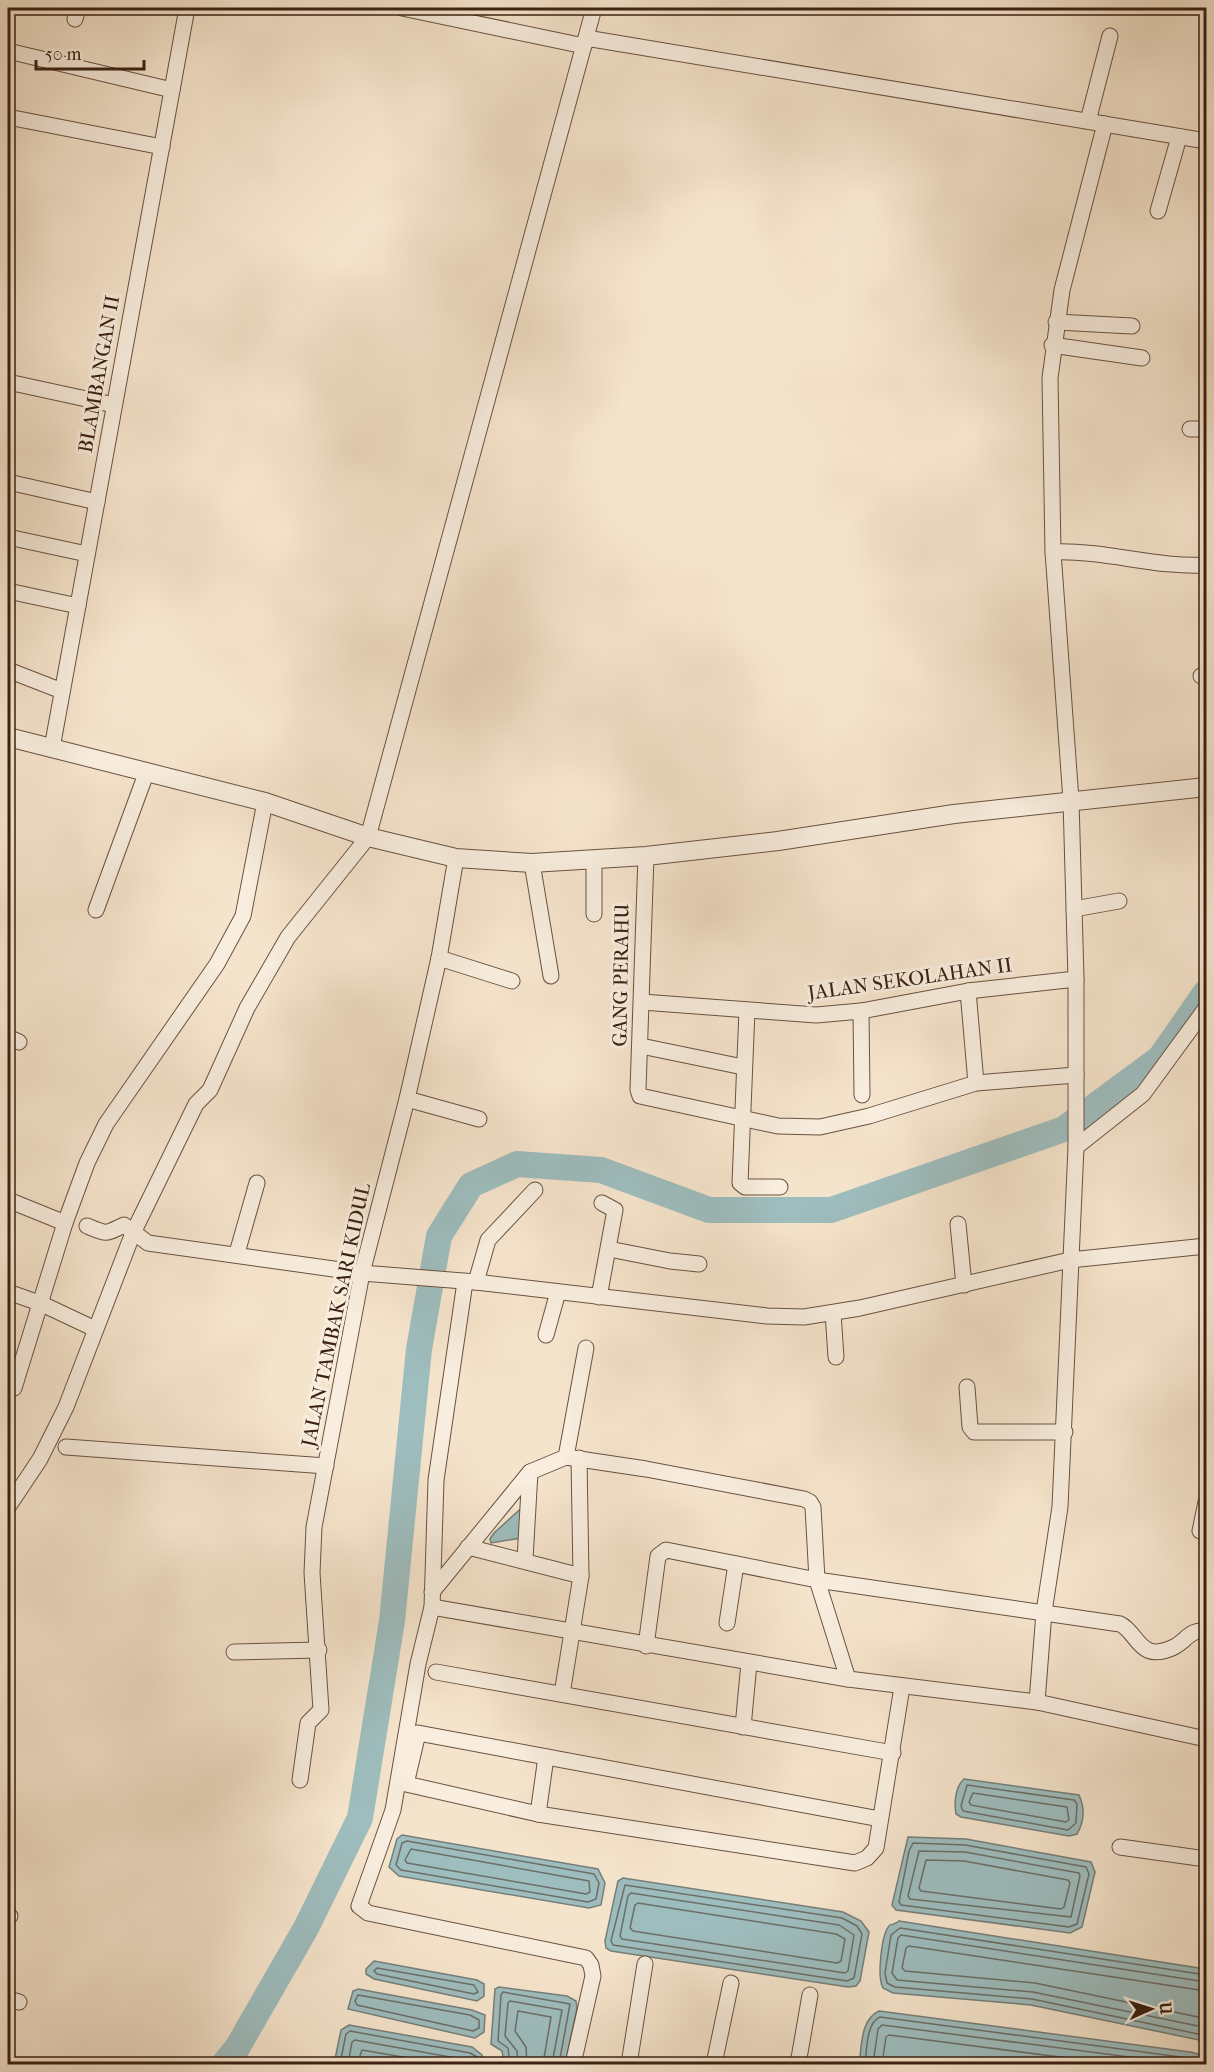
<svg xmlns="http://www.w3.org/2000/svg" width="1214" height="2072" font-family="'IM FELL French Canon',serif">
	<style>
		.water { fill: #9ebdbe; stroke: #767f79; stroke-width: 1.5 }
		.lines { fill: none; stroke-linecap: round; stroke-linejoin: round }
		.shore { stroke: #6c6f68; stroke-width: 1.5 }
		.river { stroke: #9ebdbe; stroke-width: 26 }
		.minor-casing { stroke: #695240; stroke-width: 17 }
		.tertiary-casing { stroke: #695240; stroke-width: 20 }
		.minor { stroke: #f8edde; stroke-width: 15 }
		.tertiary { stroke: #f8edde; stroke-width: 18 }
		.labels { text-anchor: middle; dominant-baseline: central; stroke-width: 6; stroke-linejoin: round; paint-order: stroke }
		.street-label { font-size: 20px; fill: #3a2112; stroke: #f8edde }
	</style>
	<rect width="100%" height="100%" fill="#f5e4cc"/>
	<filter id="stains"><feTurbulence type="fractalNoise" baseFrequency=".00333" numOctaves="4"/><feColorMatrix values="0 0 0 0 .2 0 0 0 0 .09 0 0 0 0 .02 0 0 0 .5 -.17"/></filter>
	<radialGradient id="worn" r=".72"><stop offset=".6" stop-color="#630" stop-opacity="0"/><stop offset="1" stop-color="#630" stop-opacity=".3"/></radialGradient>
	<g class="water">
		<path d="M525 1505 521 1538 491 1543 490 1539 494 1533Z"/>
		<path d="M964 1779 1079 1795C1085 1808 1084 1822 1077 1834L1069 1836 961 1817 956 1814C954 1803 955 1787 964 1779Z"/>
		<path d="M402 1835 598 1869 605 1883 601 1905 589 1908 399 1876 389 1867 397 1839Z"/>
		<path d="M908 1837 966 1839 1091 1862 1095 1872 1082 1927 1070 1933 896 1910 892 1905Z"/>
		<path d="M623 1878 843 1912 861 1921 869 1932 860 1981 856 1986 848 1987 611 1951 606 1948 605 1941 618 1881Z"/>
		<path d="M899 1921 1205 1969 1206 2037 1199 2040 1031 2005 893 1993 883 1988C877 1978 881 1933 890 1925 891 1925 899 1922 899 1921Z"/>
		<path d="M374 1961 477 1980 484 1984V1996L477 2001 374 1979 366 1974V1969Z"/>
		<path d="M499 1987 567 1996 576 2001 577 2008 565 2064H504L502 2051 491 2044 495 1989Z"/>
		<path d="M358 1989 472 2010 485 2015 484 2032 475 2038 348 2009 353 1991Z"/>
		<path d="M879 2011 1190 2052 1198 2054 1202 2064H859C862 2046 860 2020 879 2011Z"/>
		<path d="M349 2025 472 2047 482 2055 484 2064H334L341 2030Z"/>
	</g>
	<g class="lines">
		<g class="shore">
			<path d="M967 1785 1074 1800 1077 1804 1076 1823 1068 1830 963 1811 961 1806Z"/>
			<path d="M973 1793 1067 1807 1069 1820 1066 1822 971 1805 969 1802Z"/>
			<path d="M407 1841 594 1874 599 1883 596 1899 588 1902 401 1870 396 1865 402 1843Z"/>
			<path d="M913 1843 965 1845 1086 1867 1089 1874 1077 1924 1069 1927 901 1905 899 1902 909 1851Z"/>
			<path d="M411 1849 589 1881 590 1892 586 1894 407 1863 405 1860Z"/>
			<path d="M919 1851 965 1852 1079 1873 1080 1876 1071 1917 910 1899 908 1896Z"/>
			<path d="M926 1860 964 1861 1068 1880 1070 1883 1064 1907 1061 1909 921 1891 919 1888Z"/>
			<path d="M625 1885 842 1918 857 1926 862 1934 854 1978 847 1981 613 1945 611 1941Z"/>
			<path d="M631 1893 839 1925 854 1935 848 1971 845 1973 622 1939 620 1936 628 1896Z"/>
			<path d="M638 1903 836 1934 845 1939 841 1961 837 1963 633 1931 630 1928 635 1905Z"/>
			<path d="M377 1968 474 1985 478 1992 474 1994 377 1974 374 1971Z"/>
			<path d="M1206 1975 900 1928 891 1935 885 1973 887 1983 895 1987 1032 1999 1198 2034 1206 2033"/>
			<path d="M1206 1982 901 1935 898 1938 892 1973 897 1980 1033 1992 1198 2026 1206 2025"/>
			<path d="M1206 1991 909 1946 906 1948 902 1968 905 1971 1035 1983 1198 2017 1206 2016"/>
			<path d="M358 1995 470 2015 479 2020V2028L473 2031 357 2005 355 2001Z"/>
			<path d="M340 2064 346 2034 350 2031 470 2053 477 2057 478 2064"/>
			<path d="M348 2064 352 2042 355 2040 467 2060 470 2064"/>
			<path d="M357 2064 362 2050 443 2064"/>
			<path d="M510 2064 508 2048 498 2041 501 1995 503 1992 570 2004 559 2064"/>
			<path d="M518 2064 517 2051 505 2036 508 2003 510 2001 562 2010 552 2064"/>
			<path d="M527 2064 526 2047 515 2031 518 2011 551 2017 543 2064"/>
			<path d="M865 2064C867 2050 866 2023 880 2017L1188 2058 1194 2060 1196 2064"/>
			<path d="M873 2064 878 2029 882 2025 1183 2064"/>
			<path d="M882 2064 886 2037 889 2035 1114 2064"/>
		</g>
		<path class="river" d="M224 2064 237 2048 306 1928 360 1818 392 1621 419 1349 439 1236 471 1185 517 1164 601 1170 709 1210H831L1064 1129 1160 1058 1206 992"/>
		<defs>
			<g id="minor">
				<path d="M402 8 584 46"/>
				<path d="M1202 8 1206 9"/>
				<path d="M75 19 78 8"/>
				<path d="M586 38 1206 141"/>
				<path d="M8 51 172 90"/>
				<path d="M8 117 162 147"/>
				<path d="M1088 121 1110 36"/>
				<path d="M1158 211 1179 137"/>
				<path d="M1056 322 1132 326"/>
				<path d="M1052 345 1142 358"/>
				<path d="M8 382 114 405"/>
				<path d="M1190 429H1206"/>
				<path d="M8 482 97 502"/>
				<path d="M8 537 87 554"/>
				<path d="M1053 552C1106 550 1156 568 1206 565"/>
				<path d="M8 591 78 606"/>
				<path d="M8 670 62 691"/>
				<path d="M1201 676H1206"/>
				<path d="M52 748 187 8"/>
				<path d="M646 856 638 1090 640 1096 778 1126 820 1127 869 1116 976 1083 1076 1075"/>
				<path d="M532 863 551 976"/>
				<path d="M1074 909 1119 901"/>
				<path d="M96 910 147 771"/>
				<path d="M594 914V860"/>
				<path d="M439 958 512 981"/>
				<path d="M968 991 976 1083"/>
				<path d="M642 1002 816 1015 861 1011 968 991 1076 979"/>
				<path d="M747 1010 740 1183 745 1187H780"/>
				<path d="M861 1011 862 1095"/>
				<path d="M8 1037 19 1042"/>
				<path d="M641 1046 743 1067"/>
				<path d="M407 1099 479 1119"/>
				<path d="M1076 1147 1143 1094 1206 1008"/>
				<path d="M8 1200 65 1223"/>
				<path d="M958 1224 964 1285"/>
				<path d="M87 1226C108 1235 105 1234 124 1225L148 1243 362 1273 476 1282 767 1316 804 1317 860 1308 1070 1260 1206 1246"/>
				<path d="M609 1249 670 1261 699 1264"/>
				<path d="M237 1253 257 1183"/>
				<path d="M465 1282 436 1480 432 1607 418 1664 393 1810 359 1906 368 1913 586 1958 591 1965 593 1976 573 2064"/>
				<path d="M476 1282 488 1240 535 1190"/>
				<path d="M8 1292 42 1304 95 1329"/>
				<path d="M599 1297 615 1210 602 1203"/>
				<path d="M833 1313 836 1357"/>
				<path d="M546 1335 558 1292"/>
				<path d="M8 1387 14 1388 65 1223 87 1163 106 1124 217 964 243 916 265 802"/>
				<path d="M967 1387 970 1427 974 1432H1065"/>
				<path d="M66 1447 326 1466"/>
				<path d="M566 1457 586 1348"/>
				<path d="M8 1507 40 1459 66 1407 133 1233 196 1104 210 1090 247 1008 288 937 368 837 594 8"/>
				<path d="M1200 1531 1206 1502"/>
				<path d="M468 1547 581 1576"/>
				<path d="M525 1559 530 1472"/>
				<path d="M432 1592 530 1472 566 1457 646 1469 804 1499 810 1502 813 1507 817 1580 848 1679"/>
				<path d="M432 1607 848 1679 1037 1702 1206 1739"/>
				<path d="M727 1623 736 1564"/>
				<path d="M646 1646 658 1556 666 1550 817 1580 1120 1624C1138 1632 1139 1664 1174 1647 1187 1640 1190 1629 1206 1631"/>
				<path d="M234 1652 319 1650"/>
				<path d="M436 1672 893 1753"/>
				<path d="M562 1694 581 1576 579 1458"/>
				<path d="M1037 1702 1044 1612 1060 1507 1076 1147V979L1071 800 1053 552 1050 378 1062 290 1105 124"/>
				<path d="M743 1727 749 1663"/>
				<path d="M300 1780 308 1723 321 1710 312 1573 314 1527 362 1273 407 1099 439 958 456 858"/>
				<path d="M538 1814 546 1757"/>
				<path d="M880 1819 418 1733 406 1784 538 1814 855 1863 867 1858 876 1848 902 1687"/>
				<path d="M1120 1847 1206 1859"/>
				<path d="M8 1916H10"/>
				<path d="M8 1999 19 2002"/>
				<path d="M629 2064 645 1964"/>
				<path d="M714 2064 731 1983"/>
				<path d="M798 2064 810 1995"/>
			</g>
			<path id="tertiary" d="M8 737 265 802 368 837 456 858 532 863 646 856 778 841 954 814 1206 787"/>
		</defs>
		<use href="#minor" class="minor-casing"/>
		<use href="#tertiary" class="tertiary-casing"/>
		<use href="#minor" class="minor"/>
		<use href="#tertiary" class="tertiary"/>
	</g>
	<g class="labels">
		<g class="street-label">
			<text transform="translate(99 374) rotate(-80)">BLAMBANGAN II</text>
			<text transform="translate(621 975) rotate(-89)">GANG PERAHU</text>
			<text transform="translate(910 979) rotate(-8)">JALAN SEKOLAHAN II</text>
			<text transform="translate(336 1315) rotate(-78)">JALAN TAMBAK SARI KIDUL</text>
		</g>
	</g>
	<rect width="1214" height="2072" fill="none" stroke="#f5e4cc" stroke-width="30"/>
	<rect x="9" y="9" width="1196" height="2054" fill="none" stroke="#3a2112" stroke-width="3"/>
	<rect x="15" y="15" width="1184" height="2042" fill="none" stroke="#3a2112" stroke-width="1.5"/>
	<g transform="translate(1151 2009) rotate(87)" stroke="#f8edde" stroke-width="4.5" paint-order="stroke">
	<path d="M0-4.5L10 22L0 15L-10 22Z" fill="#3a2112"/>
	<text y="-9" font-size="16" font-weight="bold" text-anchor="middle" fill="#3a2112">U</text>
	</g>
	<path d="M36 60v9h108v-9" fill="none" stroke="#3a2112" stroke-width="3"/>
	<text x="45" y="60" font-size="18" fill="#3a2112" stroke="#f8edde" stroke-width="4.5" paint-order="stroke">50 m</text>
	<rect width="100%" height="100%" filter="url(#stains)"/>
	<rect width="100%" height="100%" fill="url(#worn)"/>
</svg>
